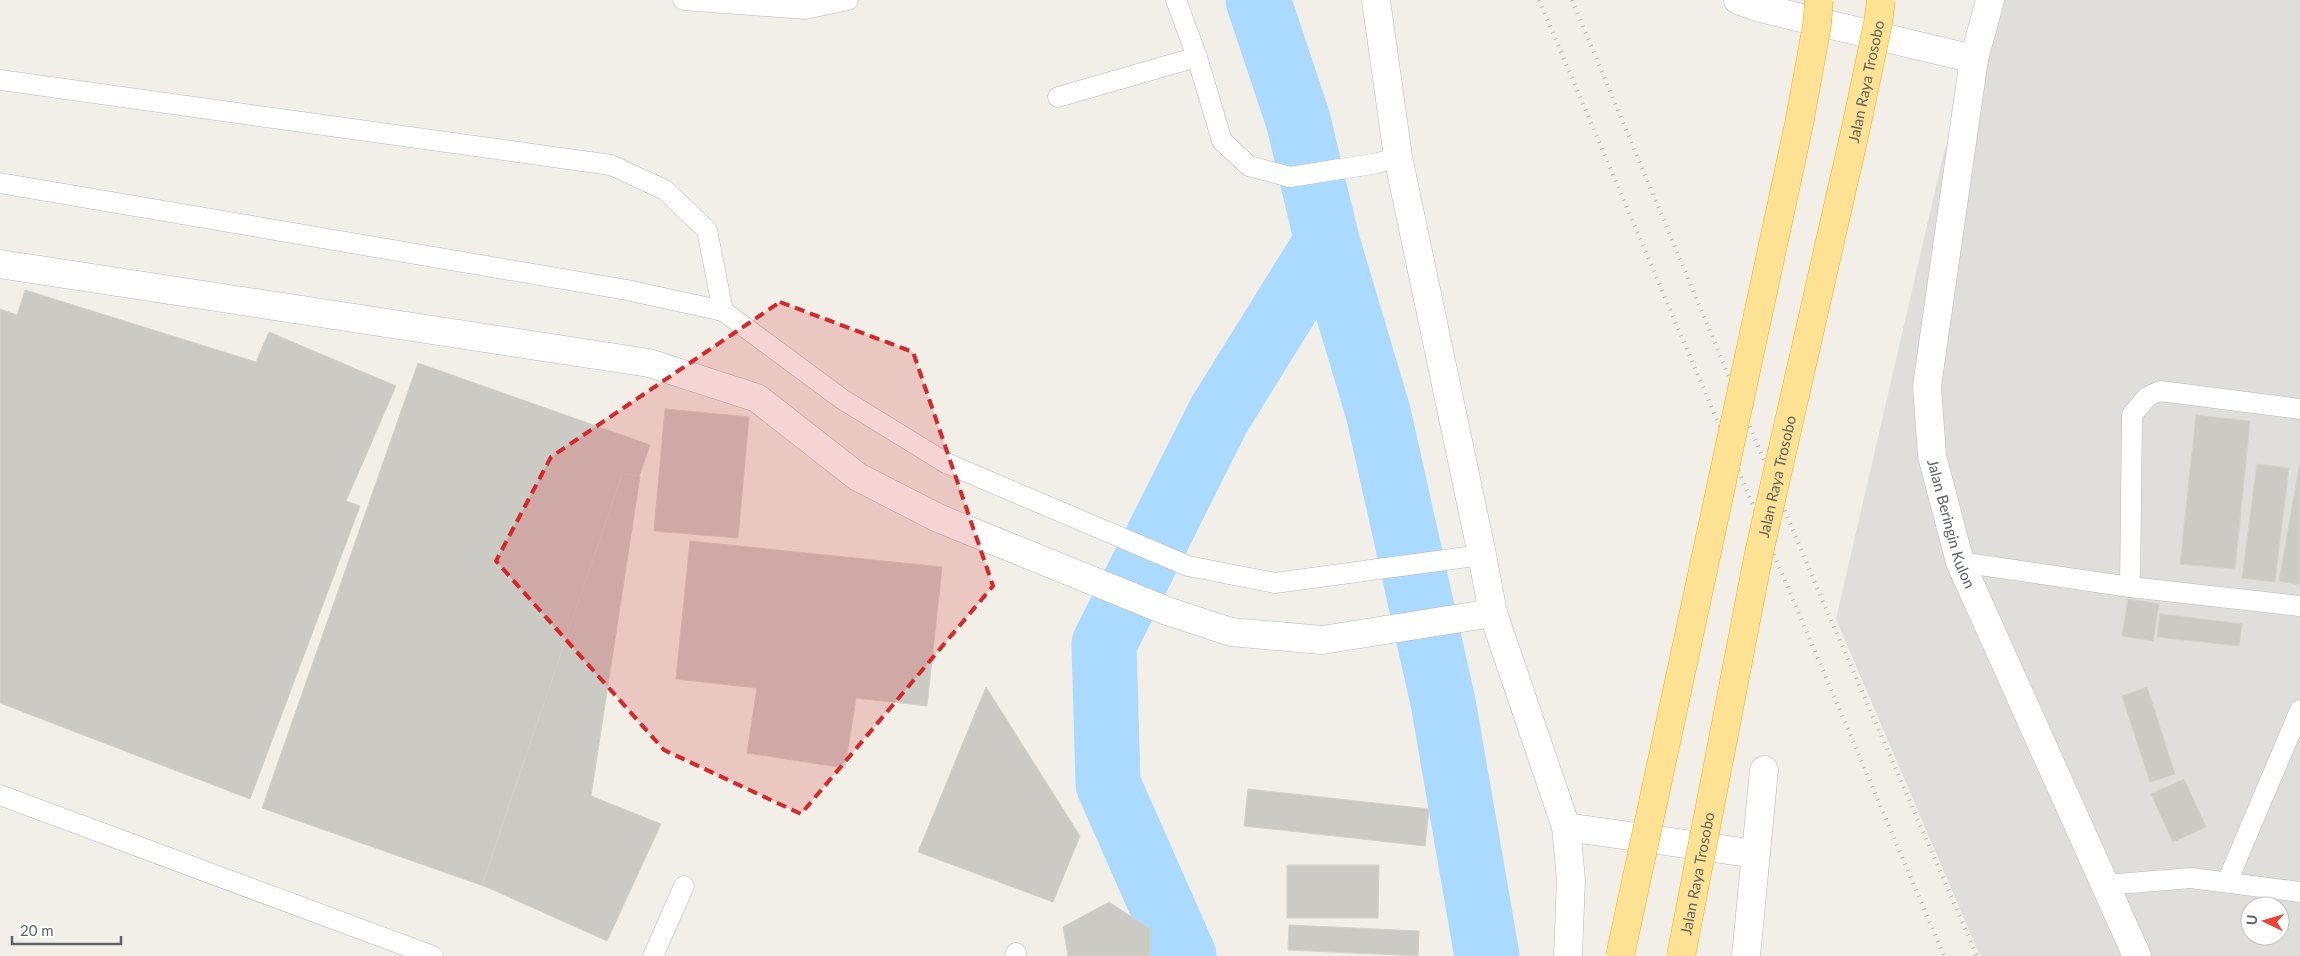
<svg xmlns="http://www.w3.org/2000/svg" width="2300" height="956" font-family="Lato,sans-serif">
	<style>
		.industrial { fill: #e0deda; fill-rule: evenodd }
		.lines { fill: none; stroke-linecap: round; stroke-linejoin: round }
		.river { stroke: #aadaff; stroke-width: 65 }
		.building { fill: #cccac5; stroke: #d6d1c6 }
		.lane-casing { stroke: #b5b8bc; stroke-width: 21 }
		.street-casing { stroke: #b5b8bc; stroke-width: 29 }
		.secondary-casing { stroke: #b6babf; stroke-width: 29 }
		.lane { stroke: #fff; stroke-width: 20 }
		.street { stroke: #fff; stroke-width: 28 }
		.secondary { stroke: #fff; stroke-width: 28 }
		.rail { stroke: #b6b7b8; stroke-width: 4; stroke-dasharray: 1 6; stroke-linecap: butt }
		.highway-bridge-casing { stroke: #f9ab00; stroke-width: 29; stroke-linecap: butt }
		.highway-bridge { stroke: #fde293; stroke-width: 28 }
		.marked { fill: #d62828; fill-opacity: 0.2; stroke: #d62828; stroke-width: 4; stroke-dasharray: 10 6; stroke-linejoin: round }
		.labels { text-anchor: middle; dominant-baseline: central; stroke-width: 4; stroke-linejoin: round; paint-order: stroke }
		.street-label { font-size: 15px; fill: #5f6368; stroke: #fff }
	</style>
	<rect width="100%" height="100%" fill="#f1efe8"/>
	<path class="industrial" d="M1994 0H2300V956H1980L1836 619 1944 152ZM2250 906H2280V936H2250Z"/>
	<g class="lines">
		<g class="river">
			<path d="M1327 241 1378 412 1443 702 1487 956"/>
			<path d="M1184 956 1108 784 1104 644 1219 415 1327 241 1298 120 1258 0"/>
		</g>
	</g>
	<g class="building">
		<path d="M25 290 256 362 269 332 396 386 346 501 360 506 250 799 0 703V309L17 315Z"/>
		<path d="M418 363 650 445 495 890 262 808Z"/>
		<path d="M665 409 749 417 738 538 654 531Z"/>
		<path d="M2196 415 2250 421 2235 569 2180 564Z"/>
		<path d="M2300 462V585L2279 581Z"/>
		<path d="M2257 464 2289 468 2275 582 2242 578Z"/>
		<path d="M622 474 640 476 591 796 661 824 607 941 482 885Z"/>
		<path d="M690 541 942 567 927 706 856 698 845 768 747 753 757 688 676 679Z"/>
		<path d="M2128 599 2159 604 2153 641 2122 636Z"/>
		<path d="M2160 614 2242 624 2239 646 2157 637Z"/>
		<path d="M986 687 1080 836 1053 902 918 852Z"/>
		<path d="M2147 687 2175 774 2150 782 2122 696Z"/>
		<path d="M2184 779 2206 827 2173 842 2151 794Z"/>
		<path d="M1248 789 1429 809 1425 846 1244 826Z"/>
		<path d="M1287 865H1379L1378 918H1287Z"/>
		<path d="M1109 902 1150 929V956H1068L1063 927Z"/>
		<path d="M1289 925 1419 931 1418 956 1288 950Z"/>
	</g>
	<g class="lines">
		<defs>
			<g id="lane">
				<path d="M683 0 805 9 848 0"/>
				<path d="M1176 0 1197 57 1222 141 1249 166 1290 177 1378 163 1398 157"/>
				<path d="M0 80 611 165 665 190 707 230 723 311"/>
				<path d="M1058 97 1197 57"/>
				<path d="M0 183 627 290 723 311 842 399 946 463 1188 566 1275 583 1482 555"/>
				<path d="M1960 562 2130 587 2300 606"/>
				<path d="M2130 587 2132 415 2147 397 2160 391 2300 409"/>
				<path d="M0 795 433 956"/>
				<path d="M2227 882 2300 710"/>
				<path d="M2105 885 2191 878 2300 892"/>
				<path d="M653 956 684 886"/>
				<path d="M1015 956 1016 953"/>
			</g>
			<g id="street">
				<path d="M1376 0 1398 157 1482 555 1493 613 1566 827 1571 880 1568 956"/>
				<path d="M0 264 649 363 757 398 858 477 938 518 1167 611 1231 632 1322 640 1493 613"/>
				<path d="M1566 827 1756 854"/>
				<path d="M1746 956 1764 770"/>
			</g>
			<g id="secondary">
				<path d="M1738 0 1760 8 1974 59"/>
				<path id="s1" d="M1990 0 1974 59 1927 386 1932 456 1960 562 2137 956"/>
			</g>
		</defs>
		<use href="#lane" class="lane-casing"/>
		<use href="#street" class="street-casing"/>
		<use href="#secondary" class="secondary-casing"/>
		<use href="#lane" class="lane"/>
		<use href="#street" class="street"/>
		<use href="#secondary" class="secondary"/>
		<g class="rail">
			<path d="M1539 0 1944 956"/>
			<path d="M1572 0 1815 583 1977 956"/>
		</g>
		<defs>
			<g id="highway-bridge">
				<path d="M1620 956 1799 124 1817 25 1819 0"/>
				<path id="s2" d="M1681 956 1759 553 1855 132 1878 23 1881 0"/>
			</g>
		</defs>
		<use href="#highway-bridge" class="highway-bridge-casing"/>
		<use href="#highway-bridge" class="highway-bridge"/>
	</g>
	<path class="marked" d="M780 302 913 352 993 586 801 814 664 750 496 561 551 457Z"/>
	<g class="labels">
		<g class="street-label">
			<text stroke="none"><textPath href="#s2" startOffset="894">Jalan Raya Trosobo</textPath></text>
			<text stroke="none"><textPath href="#s2" startOffset="489">Jalan Raya Trosobo</textPath></text>
			<text stroke="none"><textPath href="#s1" startOffset="532">Jalan Beringin Kulon</textPath></text>
			<text stroke="none"><textPath href="#s2" startOffset="84">Jalan Raya Trosobo</textPath></text>
		</g>
	</g>
	<g transform="translate(2265 921) rotate(275)"><circle r="24" fill="#ffffff" stroke="#bfc1c3"/>
	<path d="M0-4L9 19L0 12L-9 19Z" fill="#ea4335"/>
	<text y="-8" font-size="14" font-weight="bold" text-anchor="middle" fill="#5f6368">U</text>
	</g>
	<path d="M12 936v8h109v-8" fill="none" stroke="#5f6368" stroke-width="2.5"/>
	<text x="20" y="936" font-size="15" fill="#5f6368" stroke="#ffffff" stroke-width="4" paint-order="stroke">20 m</text>
</svg>
